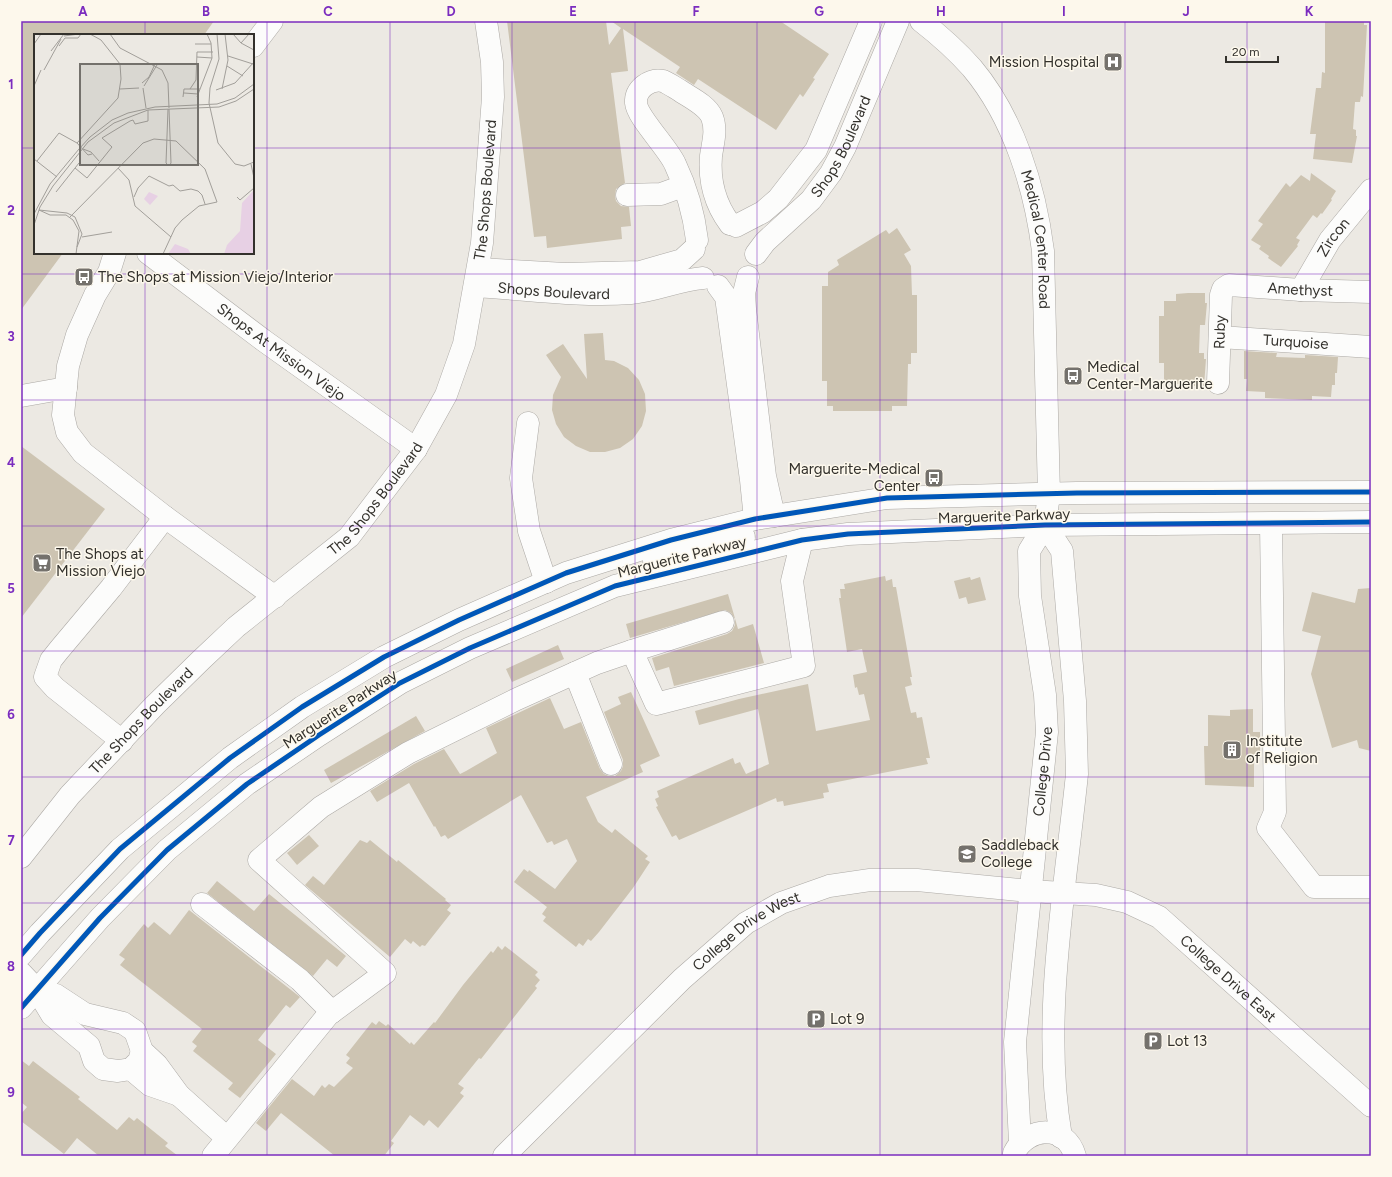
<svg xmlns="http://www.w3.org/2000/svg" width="1392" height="1177" font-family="Figtree,sans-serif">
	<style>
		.building { fill: #cdc4b2 }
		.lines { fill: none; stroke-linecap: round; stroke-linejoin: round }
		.minor-casing { stroke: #aca9a5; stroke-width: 23 }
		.major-casing { stroke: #aca9a5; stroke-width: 23 }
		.minor { stroke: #fcfcfb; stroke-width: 22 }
		.major { stroke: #fcfcfb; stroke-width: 22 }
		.cycleway-casing { stroke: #fdf8ec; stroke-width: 8 }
		.cycleway { stroke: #0057b8; stroke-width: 5 }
		.grid { fill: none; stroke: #7b2cbf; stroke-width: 1; stroke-opacity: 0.55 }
		.labels { text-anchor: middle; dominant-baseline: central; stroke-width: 3; stroke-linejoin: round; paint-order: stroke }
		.poi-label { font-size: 15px; fill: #33312c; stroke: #fdf8ec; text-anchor: start }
		.street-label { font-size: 15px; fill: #33312c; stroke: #fdf8ec }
		.inset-road { fill: none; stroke: #a29f9a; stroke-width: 1 }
		.view { fill: #74716c; fill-opacity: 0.15; stroke: #74716c; stroke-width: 2 }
		.inset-edge { fill: none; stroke: #33312c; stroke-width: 2 }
		.neatline { fill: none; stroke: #7b2cbf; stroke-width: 1.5 }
		.grid-label { font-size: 13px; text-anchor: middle; font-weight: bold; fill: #7b2cbf }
	</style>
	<rect width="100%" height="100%" fill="#ece9e3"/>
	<g class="building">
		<path d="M21 21H214L204 35H35V253H63L21 310Z"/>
		<path d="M507 21H606L609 45 621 28 611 21H780L829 54 813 78 815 79 803 97 800 94 776 130 698 79 694 85 676 73 680 67 623 29 628 71 611 73 625 183 616 189 615 196 616 201 621 206 629 207 631 226 621 227 622 239 547 248 546 236 534 237Z"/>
		<path d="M1325 21H1364V25H1367L1363 97 1361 96 1360 102H1355L1353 129 1356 130V136H1357L1352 163 1313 159 1316 134H1310L1316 88H1321L1322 72 1325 73Z"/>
		<path d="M1311 173 1336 191 1331 199 1332 200 1322 214 1321 213 1317 218 1313 215 1296 238 1300 240 1297 245 1298 246 1281 267 1268 258 1269 256 1259 249 1261 246 1251 240 1263 224 1258 221 1286 183 1290 187 1301 175 1310 181Z"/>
		<path d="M897 228 911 250 904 254 911 266 912 295H917V353H911V364H908L907 406H892V411H833V406H827V381H822V286H828V272L839 265 837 260 886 230 889 234Z"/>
		<path d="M1188 293H1205V303H1207L1205 325H1200L1199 353H1204V359H1206L1204 386H1188V384H1176V381H1164V363H1159V316H1164V301H1176V294Z"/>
		<path d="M603 333 605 360 614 361 628 368 639 380 645 394 646 411 642 426 633 439 620 448 605 452H590L576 446 564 437 556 424 552 410 553 395 561 377 546 355 563 344 587 379 584 334Z"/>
		<path d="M1244 351 1277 353 1276 357 1305 358V355L1338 357 1337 373H1335V385H1332L1331 397 1312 396V400L1265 398V392L1246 391 1247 379H1244Z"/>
		<path d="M21 446 105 509 21 618Z"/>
		<path d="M885 576 886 581 892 579 893 587H896L912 677H910L912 685 905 687 911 713 916 712 917 718 922 717 930 758H926L928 764 827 784 829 792 823 793 824 798 784 806 783 801 777 802 776 798 679 840 676 835 672 837 656 807 658 806 655 799 659 797 657 791 733 758 735 764 740 762 746 774 769 764 758 709 699 725 695 711 739 699 808 684 816 731 870 720 864 694 859 695 857 687 855 688 853 675 867 672 862 649 847 652 839 598H841L840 589H845L844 584Z"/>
		<path d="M970 577 971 580 980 577 986 600 968 604 966 597 959 599 954 581Z"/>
		<path d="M1371 588V751L1359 748 1357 740 1332 748 1311 674 1321 636 1302 631 1312 592 1355 603 1358 589Z"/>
		<path d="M728 594 738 629 753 624 764 663 674 686 669 667 656 671 652 658 727 634 732 631 735 625V619L731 613 725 610 630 638 626 624Z"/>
		<path d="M558 645 564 659 512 682 506 669Z"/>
		<path d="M631 692 660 756 640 765 643 772 586 797 598 822 612 833 615 829 648 856 645 859 650 862 633 888 599 932 591 941 588 939 583 946 579 943 576 947 543 921 546 917 542 914 547 907 514 882 524 869 528 872 529 870 555 889 577 861 567 839 554 845 552 841 547 843 521 795 448 839 445 835 441 837 435 826 434 827 409 783 377 802 370 791 414 764 444 749 460 774 466 771 497 753 486 728 550 698 564 729 581 722 600 769 604 774 609 776H615L621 771 623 766V760L604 712 621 704 618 697Z"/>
		<path d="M1253 709V732H1260V754H1254V787L1205 785 1204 746H1208V715L1230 716V710Z"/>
		<path d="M416 716 425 731 331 783 324 770Z"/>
		<path d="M309 835 319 846 297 865 287 853Z"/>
		<path d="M360 840 367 843 370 840 397 862 398 860 446 899 445 900 451 905 447 910 451 913 425 946 422 945 420 947 413 941 411 944 405 939 390 957 305 885 313 876 324 885Z"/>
		<path d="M217 881 254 911 269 894 346 956 337 967 327 959 313 976 207 893Z"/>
		<path d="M189 910 300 997 290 1008 286 1005 258 1040 276 1054 240 1098 228 1089 233 1083 193 1051 197 1046 192 1042 202 1029 120 965 125 959 119 955 144 924 148 928 154 922 170 935Z"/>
		<path d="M498 946 502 950 505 946 538 972 535 975 540 980 535 986 537 988 481 1059 479 1058 458 1084 464 1088 460 1093 464 1096 438 1128 429 1120 424 1126 410 1115 391 1141 394 1143 384 1156H335L281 1113 266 1131 256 1123 292 1079 314 1096 322 1085 325 1088 329 1084 334 1087 353 1068 346 1063 350 1058 346 1055 372 1022 376 1025 379 1021 386 1026 388 1024 410 1044 411 1042 414 1045 434 1022 435 1023 463 985 491 951 493 953Z"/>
		<path d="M21 1060 29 1066 33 1061 80 1097 78 1099 117 1130 129 1117 134 1121 137 1118 168 1143 165 1146 178 1156H99L77 1138 64 1154 21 1121V1114L27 1107 21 1102Z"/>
	</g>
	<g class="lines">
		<defs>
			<g id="minor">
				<path d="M253 46 272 21"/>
				<path d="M627 195 661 194 683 186"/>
				<path d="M736 226 763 212 778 199 816 150 871 21"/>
				<path d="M697 240C694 215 686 187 675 164 668 148 637 117 636 103 635 89 650 78 663 81 668 83 674 87 679 90 689 97 707 105 712 117 717 130 713 142 711 156 709 180 715 204 730 224"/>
				<path d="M115 253 109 272 95 295 77 335 68 366 63 415 67 432 83 453 165 517 275 597"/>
				<path id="s1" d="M148 253 263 340 416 449"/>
				<path id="s2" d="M756 254 765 242 811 200 831 173 845 147 898 21"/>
				<path d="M478 269 565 274 640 272 682 260 694 249"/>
				<path d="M748 277 744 293 745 309 765 476 774 516"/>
				<path id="s3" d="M475 286C527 289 580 297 631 293 655 291 678 280 703 278"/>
				<path d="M718 286 726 297 751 480 755 519"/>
				<path id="s4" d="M1301 290 1330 240 1371 190"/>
				<path id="s5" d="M1220 337 1371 347"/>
				<path id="s6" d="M1218 383 1221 295 1223 289 1229 285 1301 290 1371 292"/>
				<path d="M21 396 66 388"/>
				<path d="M528 423 521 478 529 531 546 582"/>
				<path d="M1271 524 1275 812 1268 828 1314 887H1371"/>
				<path d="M632 651 723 622"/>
				<path d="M575 673 611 764"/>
				<path d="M122 741 55 688 45 677 51 660 59 650 111 588 165 517"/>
				<path id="s7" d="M21 857 70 795 155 705 201 660 236 627 349 537 416 449 446 395 464 344 482 243 493 97 492 62 486 21"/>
				<path d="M202 904 300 980 332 1012"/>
				<path d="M21 973 37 990 52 1015 89 1046 94 1061 103 1069 118 1071 131 1069 139 1061 142 1051"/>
				<path d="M37 990 56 995 85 1014 123 1023 135 1031 142 1051 157 1065 179 1095 227 1138"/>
				<path d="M131 1069 150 1085 179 1095"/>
				<path id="s8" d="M1020 1142 1015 1042 1047 732 1045 695 1030 596 1029 551 1045 525 1062 551 1075 701 1077 774C1065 891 1041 1021 1061 1137"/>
				<path d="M1014 1153C1028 1126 1066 1124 1075 1156"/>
				<path d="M213 1156 328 1015 385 973 259 860 321 807 408 753 517 699 597 663 632 651 656 704 804 666 792 581 802 540"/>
				<path id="s9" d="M504 1156 682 979 746 923 781 903 829 886 870 880H917L1030 891 1096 895 1127 902 1159 917 1371 1106"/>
			</g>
			<g id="major">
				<path id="s10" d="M921 21C939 35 957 51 972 68 1014 118 1035 188 1043 251L1049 495 1047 509"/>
				<path d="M654 561 744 537"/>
				<path d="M21 955 40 933 120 849 230 758 302 707 384 657 459 620 566 573 671 540 755 519 887 498 1077 493 1371 492"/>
				<path d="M21 1008 100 918 167 850 247 784 319 735 400 683 470 648 615 586 802 540 848 534 1045 525 1371 522"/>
			</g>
		</defs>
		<use href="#minor" class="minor-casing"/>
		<use href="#major" class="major-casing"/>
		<use href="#minor" class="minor"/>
		<use href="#major" class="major"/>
		<defs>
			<g id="cycleway">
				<path d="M21 955 40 933 120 849 230 758 302 707 384 657 459 620 566 573 671 540 755 519 887 498 1077 493 1371 492"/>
				<path d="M21 1008 100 918 167 850 247 784 319 735 400 683 470 648 615 586 802 540 848 534 1045 525 1371 522"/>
			</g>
		</defs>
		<use href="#cycleway" class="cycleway-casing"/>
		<use href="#cycleway" class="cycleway"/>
	</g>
	<path class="grid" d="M145 21V35M267 21V1156M390 21V1156M512 21V1156M635 21V1156M757 21V1156M880 21V1156M1002 21V1156M1125 21V1156M1247 21V1156M21 148H35M253 148H1371M145 253V1156M21 274H1371M21 400H1371M21 526H1371M21 651H1371M21 777H1371M21 903H1371M21 1029H1371"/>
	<defs>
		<symbol id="hospital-square" viewBox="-11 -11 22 22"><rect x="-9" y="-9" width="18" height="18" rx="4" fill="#74716c" stroke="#fdf8ec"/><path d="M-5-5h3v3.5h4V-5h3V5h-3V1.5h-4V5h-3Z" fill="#fff"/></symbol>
		<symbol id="bus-square" viewBox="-11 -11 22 22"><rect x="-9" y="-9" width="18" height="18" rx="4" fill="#74716c" stroke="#fdf8ec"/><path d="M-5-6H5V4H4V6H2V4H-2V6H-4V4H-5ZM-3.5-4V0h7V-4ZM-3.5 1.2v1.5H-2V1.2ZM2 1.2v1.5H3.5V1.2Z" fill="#fff"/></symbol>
		<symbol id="supermarket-square" viewBox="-11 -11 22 22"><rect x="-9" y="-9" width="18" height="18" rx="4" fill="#74716c" stroke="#fdf8ec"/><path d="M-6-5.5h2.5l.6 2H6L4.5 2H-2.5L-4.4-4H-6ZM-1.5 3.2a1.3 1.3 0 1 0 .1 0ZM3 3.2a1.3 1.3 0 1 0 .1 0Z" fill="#fff"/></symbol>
		<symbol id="building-square" viewBox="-11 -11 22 22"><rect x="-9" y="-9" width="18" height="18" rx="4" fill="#74716c" stroke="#fdf8ec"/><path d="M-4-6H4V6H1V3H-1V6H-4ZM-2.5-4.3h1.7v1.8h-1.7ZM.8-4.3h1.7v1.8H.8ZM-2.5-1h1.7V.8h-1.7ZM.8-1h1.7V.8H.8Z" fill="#fff"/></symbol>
		<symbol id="university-square" viewBox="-11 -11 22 22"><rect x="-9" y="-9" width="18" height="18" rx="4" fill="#74716c" stroke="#fdf8ec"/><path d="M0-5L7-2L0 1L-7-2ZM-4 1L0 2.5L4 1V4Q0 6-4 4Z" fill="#fff"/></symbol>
		<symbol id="parking-square" viewBox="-11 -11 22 22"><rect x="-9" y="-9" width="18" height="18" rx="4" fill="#74716c" stroke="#fdf8ec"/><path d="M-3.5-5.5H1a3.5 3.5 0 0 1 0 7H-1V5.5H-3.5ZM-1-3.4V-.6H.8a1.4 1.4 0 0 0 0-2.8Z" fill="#fff"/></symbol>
	</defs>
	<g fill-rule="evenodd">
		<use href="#hospital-square" x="1102" y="51" width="22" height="22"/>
		<use href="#bus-square" x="73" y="266" width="22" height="22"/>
		<use href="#bus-square" x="1062" y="365" width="22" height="22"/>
		<use href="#bus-square" x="923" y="467" width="22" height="22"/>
		<use href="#supermarket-square" x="31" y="552" width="22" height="22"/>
		<use href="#building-square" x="1221" y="739" width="22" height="22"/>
		<use href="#university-square" x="956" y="843" width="22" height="22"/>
		<use href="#parking-square" x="805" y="1008" width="22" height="22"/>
		<use href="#parking-square" x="1142" y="1030" width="22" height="22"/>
	</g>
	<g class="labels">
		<g class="poi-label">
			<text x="1099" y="62" text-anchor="end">Mission Hospital</text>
			<text x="98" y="277">The Shops at Mission Viejo/Interior</text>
			<text x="1087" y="367">Medical<tspan x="1087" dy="17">Center-Marguerite</tspan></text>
			<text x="920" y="469" text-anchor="end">Marguerite-Medical<tspan x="920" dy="17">Center</tspan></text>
			<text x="56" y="554">The Shops at<tspan x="56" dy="17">Mission Viejo</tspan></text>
			<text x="1246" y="741">Institute<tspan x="1246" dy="17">of Religion</tspan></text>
			<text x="981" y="845">Saddleback<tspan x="981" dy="17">College</tspan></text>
			<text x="830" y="1019">Lot 9</text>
			<text x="1167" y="1041">Lot 13</text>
		</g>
		<g class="street-label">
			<text stroke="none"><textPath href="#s2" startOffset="139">Shops Boulevard</textPath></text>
			<text stroke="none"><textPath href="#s7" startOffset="842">The Shops Boulevard</textPath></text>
			<text stroke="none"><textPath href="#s4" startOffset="62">Zircon</textPath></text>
			<text stroke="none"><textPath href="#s10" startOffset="256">Medical Center Road</textPath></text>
			<text stroke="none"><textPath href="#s6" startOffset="173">Amethyst</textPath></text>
			<text stroke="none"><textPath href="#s3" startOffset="79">Shops Boulevard</textPath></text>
			<text stroke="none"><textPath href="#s6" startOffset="51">Ruby</textPath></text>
			<text stroke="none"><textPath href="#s5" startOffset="76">Turquoise</textPath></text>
			<text stroke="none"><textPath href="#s1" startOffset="166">Shops At Mission Viejo</textPath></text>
			<text stroke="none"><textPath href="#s7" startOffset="506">The Shops Boulevard</textPath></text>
			<text transform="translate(1004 516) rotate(-2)">Marguerite Parkway</text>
			<text transform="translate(682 557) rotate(-14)">Marguerite Parkway</text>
			<text transform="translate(340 709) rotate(-33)">Marguerite Parkway</text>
			<text stroke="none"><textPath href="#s7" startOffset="182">The Shops Boulevard</textPath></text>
			<text stroke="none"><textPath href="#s8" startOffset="372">College Drive</textPath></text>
			<text stroke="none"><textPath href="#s9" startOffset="332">College Drive West</textPath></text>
			<text stroke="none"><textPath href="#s9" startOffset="855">College Drive East</textPath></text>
		</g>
	</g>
	<g transform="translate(34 34)">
		<rect width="220" height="220" fill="#ece9e3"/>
		<path d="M220 156V220H190L193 211 206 197 208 169ZM115 158 124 162 116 171 110 165ZM141 210 154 215 157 220H134Z" fill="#e7d0e4"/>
		<path class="inset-road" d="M76 0 86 14 128 36 134 49 135 74M183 0 185 25 176 54 175 69 184 109 201 130 210 132 220 128M199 0 207 9 220 16M30 2 45 0M207 9 215 0M0 10 7 0M161 10H177M25 12 31 4H44L47 0M17 17 30 0M194 22 219 30M163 23 178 24M193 32 209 42M10 36 27 5M108 49 115 43 121 30M0 52 7 36M110 52 123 31M109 54 112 74M86 55 105 54M156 55 162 46 163 18H179M188 55 194 26 191 0M182 56 201 49 220 28M150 59 164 60M149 63 150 55H166M163 63 178 24 177 9 173 0M134 75 132 129 135 132M43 109 54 121 58 120M49 115 57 118 65 127M0 125 23 143M3 127 25 99 43 109 84 64 87 45 86 30 67 6 56 0M217 130 220 144M135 132 137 129 135 75M41 134 53 144 78 113 68 104 96 87 99 86 101 90 114 87V76M84 134 95 146 101 172 137 203M22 158 45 129M100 163 104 154 115 142 135 152 139 151 146 157 157 155 164 157 168 161 171 170M203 163 206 166 220 154M5 176 33 179 41 183 48 200 43 213M5 176 16 181H32L39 186 45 197 42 220M0 180 16 150 45 115 56 103 78 86 94 79 121 73 183 70 201 64 220 50M36 183 109 109 120 105 142 107 171 135 183 168 165 172 148 186 141 194 129 220M0 191 6 173 19 152 54 108 80 89 114 76 185 73 202 67 220 55M48 203 78 198"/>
		<path class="view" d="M46 30H164V131H46Z"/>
		<rect width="220" height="220" class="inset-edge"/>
	</g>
	<rect width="1392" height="1177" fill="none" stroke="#fdf8ec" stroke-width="44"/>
	<path d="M1226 56v6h52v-6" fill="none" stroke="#33312c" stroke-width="2"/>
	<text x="1232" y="56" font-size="12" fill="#33312c" stroke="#fdf8ec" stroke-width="3" paint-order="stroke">20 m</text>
	<rect x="22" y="22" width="1348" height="1133" class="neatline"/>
	<g class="grid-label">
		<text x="83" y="16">A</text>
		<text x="206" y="16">B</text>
		<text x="328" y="16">C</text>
		<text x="451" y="16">D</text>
		<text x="573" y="16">E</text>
		<text x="696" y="16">F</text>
		<text x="819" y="16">G</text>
		<text x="941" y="16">H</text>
		<text x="1064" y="16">I</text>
		<text x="1186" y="16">J</text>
		<text x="1309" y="16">K</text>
		<text x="11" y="89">1</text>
		<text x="11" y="215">2</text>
		<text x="11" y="341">3</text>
		<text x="11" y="467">4</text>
		<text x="11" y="593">5</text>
		<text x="11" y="719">6</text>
		<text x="11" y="845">7</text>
		<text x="11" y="971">8</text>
		<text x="11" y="1097">9</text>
	</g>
</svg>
